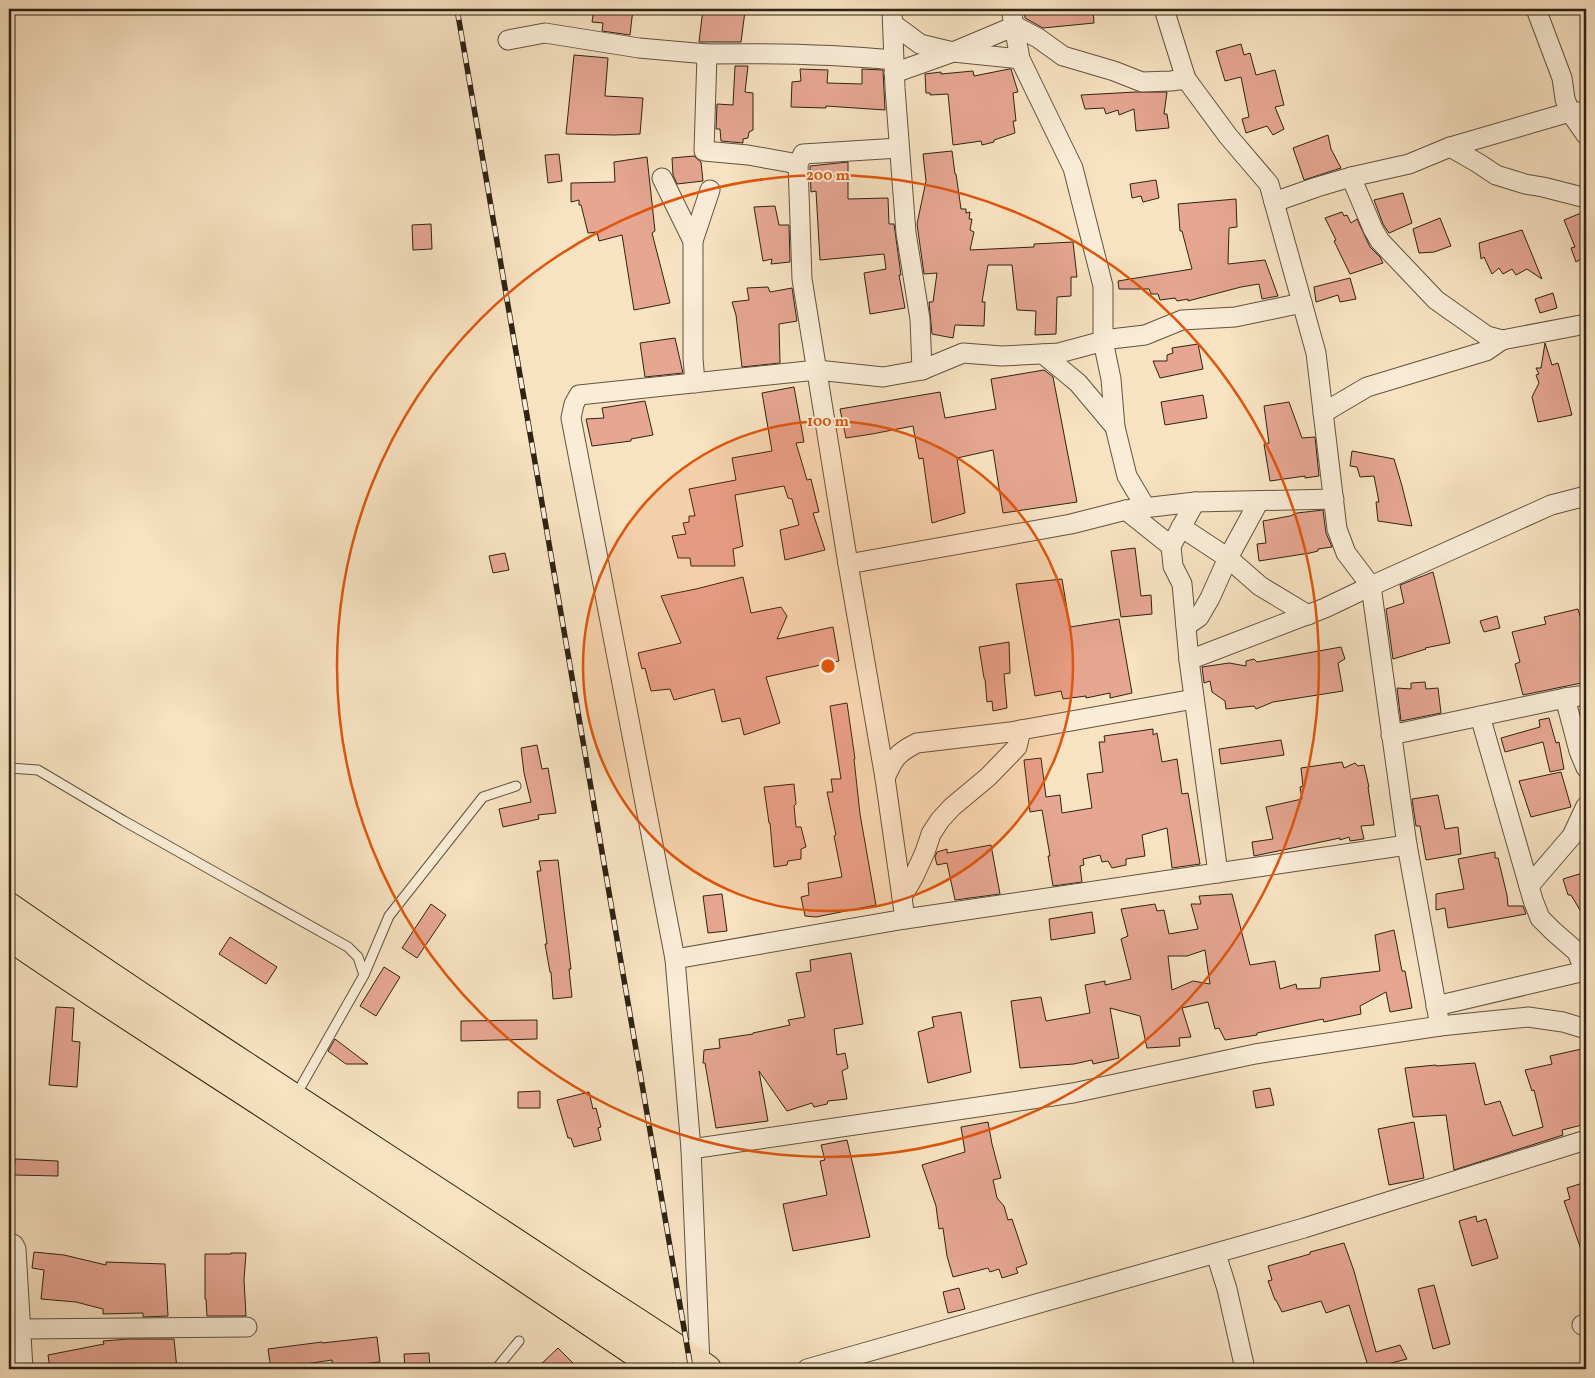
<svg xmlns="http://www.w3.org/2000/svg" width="1595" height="1378" font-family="Vollkorn,serif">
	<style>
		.building { fill: #e6a692; stroke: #2f2313; fill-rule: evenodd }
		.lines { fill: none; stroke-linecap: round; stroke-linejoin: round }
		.lane-casing { stroke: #61533e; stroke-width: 11 }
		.street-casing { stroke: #61533e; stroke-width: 21 }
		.highway-casing { stroke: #2f2313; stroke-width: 30 }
		.lane { stroke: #faecd7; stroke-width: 9 }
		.street { stroke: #faecd7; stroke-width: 19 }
		.highway { stroke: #f7e2c1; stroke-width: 28 }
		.rail-casing { stroke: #2f2313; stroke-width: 5.5 }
		.rail { stroke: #faecd7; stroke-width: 4; stroke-dasharray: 11; stroke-linecap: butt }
		.ring { fill: none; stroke: #df560c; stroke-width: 2.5 }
		.centre { fill: #df560c; stroke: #faecd7; stroke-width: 2.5 }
		.ring-label { font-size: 15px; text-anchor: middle; font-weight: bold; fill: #df560c; stroke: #faecd7; stroke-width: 4; stroke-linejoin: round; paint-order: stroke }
	</style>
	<rect width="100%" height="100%" fill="#f7e2c1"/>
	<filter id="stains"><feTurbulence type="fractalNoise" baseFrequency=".004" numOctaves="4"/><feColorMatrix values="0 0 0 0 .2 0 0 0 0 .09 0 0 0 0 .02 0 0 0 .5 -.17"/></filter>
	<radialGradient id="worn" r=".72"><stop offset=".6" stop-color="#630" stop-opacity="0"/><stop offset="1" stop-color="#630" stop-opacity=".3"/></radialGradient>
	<g class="building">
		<path d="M594 9H633L630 35 602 31 603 23 592 22Z"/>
		<path d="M703 9H731L745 11 741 42H699Z"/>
		<path d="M1024 9H1057L1058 13 1093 9 1094 23 1043 28 1025 18Z"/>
		<path d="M1241 44 1244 55 1250 53 1256 75 1275 70 1284 105 1275 107 1284 129 1273 135 1267 126 1246 133 1242 119 1249 117 1241 77 1225 81 1216 51Z"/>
		<path d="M574 55 608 58 605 96 643 98 640 134 615 135 566 134Z"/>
		<path d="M735 66H748L745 92 753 93V130L749 132 748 138 743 139V143L721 141 720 129H716L717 104 733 105Z"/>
		<path d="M800 69 828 70 827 83 862 84V69L883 70 885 110 826 106V108L791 107 792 82 801 81Z"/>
		<path d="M1009 69H1011L1018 92 1013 93 1016 121H1013L1015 133 994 140V142L982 145 981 141 953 145 948 94 930 95V93H926L925 74 941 72V74L973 71 974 76Z"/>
		<path d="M1136 92H1167L1164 114H1167L1169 128 1136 131 1134 109 1119 115 1118 110 1106 114 1104 108 1085 109 1081 95Z"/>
		<path d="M1328 135 1331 149 1341 168 1304 180 1293 148Z"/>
		<path d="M952 151 955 174H956L961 209H966V213L970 212 969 219H972L970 230 974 232 970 250 1034 247V244L1073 242 1077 277H1071V296L1057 297 1056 334 1035 335 1036 311 1017 310 1012 265H988L982 302H985L984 326 955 325 953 338 932 334 929 302H933L937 273 924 274 917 224 926 181 923 154Z"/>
		<path d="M559 154 562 181 548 183 545 155Z"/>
		<path d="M694 156 701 162 703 181 677 184 673 175 672 158Z"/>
		<path d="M647 157 655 231 652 233 670 303 634 310 622 235 599 241 597 232 588 233 581 205H579V200L571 202V183L615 182 614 162Z"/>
		<path d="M848 162V199L888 198 889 224H894L901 275H899L905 308 870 314 864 273 886 269 884 254 820 260 816 191 811 192 810 166Z"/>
		<path d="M1156 180 1159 198 1143 202 1141 196 1132 198 1130 184Z"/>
		<path d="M1403 193 1412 223 1389 233 1383 224 1374 200Z"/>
		<path d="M1236 199 1237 227 1229 228 1228 264 1265 260 1278 296 1262 299 1259 284 1241 287 1188 301V299L1177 301 1175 298 1160 300 1158 294H1151L1149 289H1119L1118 281 1192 269 1182 231H1180L1178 204Z"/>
		<path d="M775 206 779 225H789L790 262 771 264 772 259 763 261 754 207Z"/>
		<path d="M1586 211V272L1581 259 1576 262 1571 248 1575 247 1564 220Z"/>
		<path d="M1342 212 1344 216 1347 215 1351 223 1357 219 1370 247 1380 257 1383 263 1350 274 1334 241 1336 240 1325 218Z"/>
		<path d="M1440 218 1451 246 1434 252 1419 253 1413 229Z"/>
		<path d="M431 224 432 249 413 250 412 225Z"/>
		<path d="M1522 230 1542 279 1527 269 1516 275 1512 269 1503 274 1499 268 1492 274 1484 257 1481 259 1479 243Z"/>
		<path d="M1350 278 1356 299 1340 302 1338 295 1316 302 1314 287Z"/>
		<path d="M768 287 770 292 792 288 797 321 779 324 780 363 742 367 736 315 732 302 749 300 747 288Z"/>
		<path d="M1553 293 1557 308 1540 313 1535 299Z"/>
		<path d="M675 338 683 373 645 377 640 343Z"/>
		<path d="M1545 343 1552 365 1558 363 1572 415 1538 422 1532 397 1539 383 1536 375 1539 374 1536 368H1541Z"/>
		<path d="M1198 344 1203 369 1160 378 1153 361H1167V355L1173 353 1172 348Z"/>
		<path d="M1044 370 1053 377 1077 502 1003 513 993 450 957 458 965 513 932 523 923 458 919 459 913 426 872 434 846 438 840 409 940 392 945 418 996 409 991 379Z"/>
		<path d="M794 387 804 442 796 443 807 480 811 479 819 512 813 513 825 550 785 560 780 530 799 525 792 499 788 498 784 486 735 495 743 546 733 549 735 566H691L690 558H678L672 536 686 534 683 523 689 522V516H695L689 489 736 480 732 458 772 451 762 393Z"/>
		<path d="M1203 395 1207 418 1165 425 1161 402Z"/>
		<path d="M645 401 653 435 631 439V441L592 446 586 419 604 418 602 408Z"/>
		<path d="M1289 402 1302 438 1315 437 1319 476 1305 478V476L1270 481 1264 444 1269 443 1264 406Z"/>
		<path d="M1352 451 1394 459 1402 486 1412 526 1378 521 1376 502H1379L1374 476 1360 477 1357 467 1350 466Z"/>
		<path d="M1323 510 1326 533 1332 547 1318 549V551L1310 553 1259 561 1257 544 1266 543 1263 521 1290 516 1297 513Z"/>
		<path d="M1135 548 1141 596 1151 595 1152 614 1121 617 1111 551Z"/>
		<path d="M505 553 509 570 493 573 489 556Z"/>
		<path d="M1433 572 1450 643 1425 648 1426 649 1393 659 1386 609 1404 603 1400 585Z"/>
		<path d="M743 577 751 613 781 607 787 616 777 639 833 627 839 661 766 677 780 723 744 735 740 718 722 722 714 689 674 700 670 689 651 691 645 668 642 669 638 653 681 643 661 596 696 589Z"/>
		<path d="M1062 579 1070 627 1119 619 1132 693 1110 698V693L1086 698V696L1063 699 1061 691 1035 696 1016 584Z"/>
		<path d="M1578 609 1586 638V682L1523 695 1515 664 1520 662 1512 632 1546 624 1544 617Z"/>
		<path d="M1497 616 1500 628 1484 632 1480 621Z"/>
		<path d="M1009 642 1010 673 1004 674 1007 708 993 711 992 701 987 702 985 679 984 678 979 647Z"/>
		<path d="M1341 647 1345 659 1338 663 1343 691 1273 702 1256 709 1254 706 1226 709 1225 701 1212 692 1210 681 1204 683 1202 667 1229 663 1246 666V661L1254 659 1257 662Z"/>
		<path d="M1425 682 1426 689 1438 688 1441 713 1401 721 1397 688 1411 689V683Z"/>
		<path d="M847 703 855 759H854L860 814 876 905 816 917 805 916 801 897 809 895 808 883 842 877 834 836 836 835 827 792H833L831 779H841L830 706Z"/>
		<path d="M1549 718 1556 743 1559 742 1564 769 1550 772 1543 742 1505 752 1501 738 1540 727 1539 720Z"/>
		<path d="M1153 729V735L1157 733 1162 762 1177 759 1182 794 1188 793 1200 864 1172 868 1167 828 1142 835 1145 856 1126 859V865L1112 868 1108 861 1102 862 1100 855 1083 859 1084 865 1080 866 1082 882 1053 886 1048 856H1050L1042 810 1030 812 1024 760 1041 758 1046 797 1060 795 1062 813 1092 808 1087 774 1103 772 1099 742H1105L1104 736Z"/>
		<path d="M1281 740 1284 755 1221 764 1219 749Z"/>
		<path d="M537 745 542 769 548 768 556 813 538 815 539 819 503 827 499 809 531 802 524 773 521 748Z"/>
		<path d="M1342 762 1344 768 1355 763 1358 766 1364 765 1369 787H1368L1374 825 1361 826 1364 839 1350 841 1349 837 1340 840V838L1254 856 1252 842 1273 839 1266 807 1302 799 1300 787 1303 786 1301 768Z"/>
		<path d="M1561 772 1571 807 1531 817 1519 781Z"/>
		<path d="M794 784 796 804 794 806 796 827H801L806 847 801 849V859L788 861 787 865 774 867 770 823H769L764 787Z"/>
		<path d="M1438 795 1445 829 1458 827 1461 854 1426 860 1420 826H1416L1412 799Z"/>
		<path d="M991 845 1000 894 955 900 947 863 937 865 935 857 937 852 947 849V853Z"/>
		<path d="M1495 852V858H1498L1507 895 1508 906H1523L1526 914 1448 928 1445 908 1436 910V894L1464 889 1458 859Z"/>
		<path d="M558 860 571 969H569L572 997 553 999 551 972H550L545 944H547L537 871H541L539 861Z"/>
		<path d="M1586 872V920L1571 895H1568L1563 879Z"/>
		<path d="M722 894 727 931 708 933 703 896Z"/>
		<path d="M1232 894 1250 965 1275 961 1280 989 1296 984 1297 989 1320 988 1321 978 1380 971 1375 935 1394 930 1402 971H1405L1412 1008 1390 1012 1386 992 1360 1006 1361 1014 1324 1022 1323 1019 1257 1033V1035L1225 1040 1219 1028 1215 1029 1208 1002 1182 1008 1191 1037 1179 1038 1180 1046 1147 1048 1140 1016 1110 1008 1119 1058 1093 1064 1092 1060 1074 1064 1020 1068 1011 1001 1041 997 1046 1021 1090 1013 1085 985 1105 981V985L1131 979 1121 939 1128 936 1121 909 1155 904 1157 911 1164 910 1169 934 1198 929 1191 904H1201L1199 896ZM1205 950 1210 984 1193 981 1172 990 1168 956H1187Z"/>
		<path d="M431 904 446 915 417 958 402 948Z"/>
		<path d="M1092 912 1095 933 1051 940 1049 919Z"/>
		<path d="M230 937 277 967 266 984 219 954Z"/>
		<path d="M851 953 863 1024 834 1029 837 1055 845 1053 848 1068 842 1071 847 1099 828 1101 827 1104 814 1107 812 1103 787 1111 759 1071 768 1121 716 1128 705 1063H703L704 1050 720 1048 719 1039 753 1034V1033L790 1025 788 1020 805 1017 796 973 811 971 810 960Z"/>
		<path d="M384 967 400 977 376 1016 360 1006Z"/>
		<path d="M56 1007 74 1008 72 1041 80 1042 77 1087 49 1085Z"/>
		<path d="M961 1012 971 1072 928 1083 918 1032 934 1027 932 1017Z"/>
		<path d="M537 1020V1039L461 1041V1021Z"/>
		<path d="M335 1039 368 1064H346L328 1051Z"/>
		<path d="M1586 1048V1124L1562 1130 1563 1135 1454 1170 1446 1115 1413 1117 1405 1068 1436 1065V1066L1475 1063 1485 1105 1500 1101 1513 1136 1543 1127 1534 1090 1532 1091 1525 1070 1552 1064 1550 1056Z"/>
		<path d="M1270 1088 1274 1105 1256 1108 1253 1091Z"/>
		<path d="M540 1091V1108H518V1092Z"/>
		<path d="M589 1092 593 1109 596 1108 601 1127 598 1128 601 1140 574 1147 571 1138H568L557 1100Z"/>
		<path d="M988 1122 992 1144 1001 1178 993 1180 997 1198 1004 1206 1008 1220 1012 1219 1027 1264 1016 1268 1018 1273 1002 1278 999 1269 990 1272 988 1268 953 1277 947 1256 943 1228 939 1229 936 1206 922 1165 965 1152 961 1127Z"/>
		<path d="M1414 1122 1424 1178 1389 1185 1378 1129Z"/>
		<path d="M847 1140 870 1237 793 1251 783 1204 827 1195 820 1161 825 1160 821 1145Z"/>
		<path d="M15 1159 58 1161V1176L14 1175Z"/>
		<path d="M1586 1182V1258H1584L1564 1201 1570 1199 1567 1188Z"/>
		<path d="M1476 1216 1477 1222 1486 1219 1498 1258 1472 1266 1459 1221Z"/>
		<path d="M1344 1243 1354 1271 1376 1352 1400 1345 1407 1359 1380 1366 1381 1369H1369L1349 1305 1326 1313 1321 1301 1282 1312 1276 1300H1275L1268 1281 1272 1280 1268 1266 1310 1254V1252Z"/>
		<path d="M34 1252 64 1255 106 1265V1262L165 1264 168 1316 143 1317V1313L103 1314V1309L76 1302 41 1299 44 1270 32 1268Z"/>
		<path d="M231 1253H246L244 1280 246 1316H207L206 1299H205V1254H231Z"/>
		<path d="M1434 1285 1450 1344 1433 1349 1418 1289Z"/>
		<path d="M959 1288 965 1309 948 1313 943 1292Z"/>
		<path d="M377 1337 380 1362 333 1367 332 1360 271 1369 268 1349 322 1342V1343Z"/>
		<path d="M128 1339H174L177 1369H50L48 1355 104 1344 103 1341Z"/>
		<path d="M558 1348 579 1369H536Z"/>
		<path d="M429 1353 430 1369H405L404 1354Z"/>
	</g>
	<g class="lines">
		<defs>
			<g id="lane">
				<path d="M9 768 38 770 124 821 348 947 358 957 364 975"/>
				<path d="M296 1095 364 975 389 916 483 797 516 786"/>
				<path d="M496 1369 519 1341"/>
			</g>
			<g id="street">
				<path d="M892 9 895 88 906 233 920 319 922 370"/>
				<path d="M1011 9 1020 59 1073 168 1103 286V341L1111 379 1115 427 1127 476 1146 508"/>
				<path d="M1164 9 1186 79 1228 136 1269 184 1316 353 1337 529 1346 553 1371 586 1407 845 1440 1026"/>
				<path d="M1536 9 1562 78 1565 99 1570 112 1586 135"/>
				<path d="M893 24 920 44 953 52 1015 26 1038 38 1063 56 1114 71 1142 82 1171 81 1186 79"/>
				<path d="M508 40 545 33 639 48 707 54 704 151 748 155 798 164"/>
				<path d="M707 54C769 53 831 54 893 60"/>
				<path d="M894 73 953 52 1020 59"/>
				<path d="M1450 147 1478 163 1496 175 1525 184 1543 187 1586 198"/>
				<path d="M899 148 803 154 798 164 802 279 848 564 885 778 905 919"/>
				<path d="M1351 177 1373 229 1380 241 1436 300 1487 336 1502 340"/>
				<path d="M662 178 693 241"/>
				<path d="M1274 202 1317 187 1351 177 1409 164 1450 147 1570 112H1586"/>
				<path d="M1043 354 1078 383 1115 427"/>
				<path d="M695 383 693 358V241L710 190"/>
				<path d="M1323 413 1367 387 1486 351 1502 340 1586 324"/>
				<path d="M1195 502 1171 546 1173 566 1182 584 1189 660 1218 873"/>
				<path d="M1126 510 1171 546"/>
				<path d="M1181 527 1228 558 1260 586 1308 615"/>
				<path d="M848 564 1071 524 1126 510 1195 502 1334 499"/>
				<path d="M1186 626 1199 617 1210 598 1228 558 1259 501"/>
				<path d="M1189 660 1325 608 1371 586 1551 505 1586 496"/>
				<path d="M1565 698 1579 751 1586 768"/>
				<path d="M1480 716 1533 900 1540 918 1553 931 1577 952 1586 974"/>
				<path d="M1391 735 1565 698 1586 695"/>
				<path d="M885 778C894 758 897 753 917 743L1010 732 1194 699"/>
				<path d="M1529 886 1572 836 1586 806"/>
				<path d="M902 897 914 876 925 852 931 834 940 820 952 807 988 777 1017 747 1021 730"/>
				<path d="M675 959 905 919 1407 845"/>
				<path d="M1436 1006 1585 971"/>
				<path d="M691 1149 1073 1093 1255 1054 1440 1026 1528 1017 1563 1022 1586 1029"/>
				<path d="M9 1242 14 1245 16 1249 23 1369"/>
				<path d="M1216 1254 1227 1289 1245 1369"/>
				<path d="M1582 1325 1586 1324"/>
				<path d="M21 1329 247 1327"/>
				<path d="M700 1365 691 1149 675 959 571 418 574 404 579 395 817 370 883 377 922 370 963 353 1002 356 1059 353 1111 339 1145 335 1182 320 1235 317 1302 303"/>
				<path d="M807 1369 1304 1228 1586 1140"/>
			</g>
			<g id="highway">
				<path d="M9 907C186 1030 369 1146 549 1265 601 1300 655 1333 707 1369"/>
				<path d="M9 936C97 997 188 1054 278 1113 406 1197 533 1283 660 1369"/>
			</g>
		</defs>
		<use href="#lane" class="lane-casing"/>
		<use href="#street" class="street-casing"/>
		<use href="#highway" class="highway-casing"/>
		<use href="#lane" class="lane"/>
		<use href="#street" class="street"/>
		<use href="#highway" class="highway"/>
		<defs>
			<path id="rail" d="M457 9 691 1369"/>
		</defs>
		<use href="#rail" class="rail-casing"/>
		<use href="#rail" class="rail"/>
	</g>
	<circle cx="828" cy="666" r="245" fill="#df560c" fill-opacity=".12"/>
	<g class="ring">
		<circle cx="828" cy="666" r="245"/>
		<circle cx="828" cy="666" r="491"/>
	</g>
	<circle cx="828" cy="666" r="8" class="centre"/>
	<g class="ring-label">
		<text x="828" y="180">200 m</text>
		<text x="828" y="426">100 m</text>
	</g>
	<rect width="1595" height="1378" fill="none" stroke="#f7e2c1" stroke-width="30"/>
	<rect x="10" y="10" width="1575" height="1358" fill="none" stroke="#2f2313" stroke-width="2.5"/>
	<rect x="15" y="15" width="1565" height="1348" fill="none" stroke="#2f2313"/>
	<rect width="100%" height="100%" filter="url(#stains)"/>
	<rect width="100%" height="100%" fill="url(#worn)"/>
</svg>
